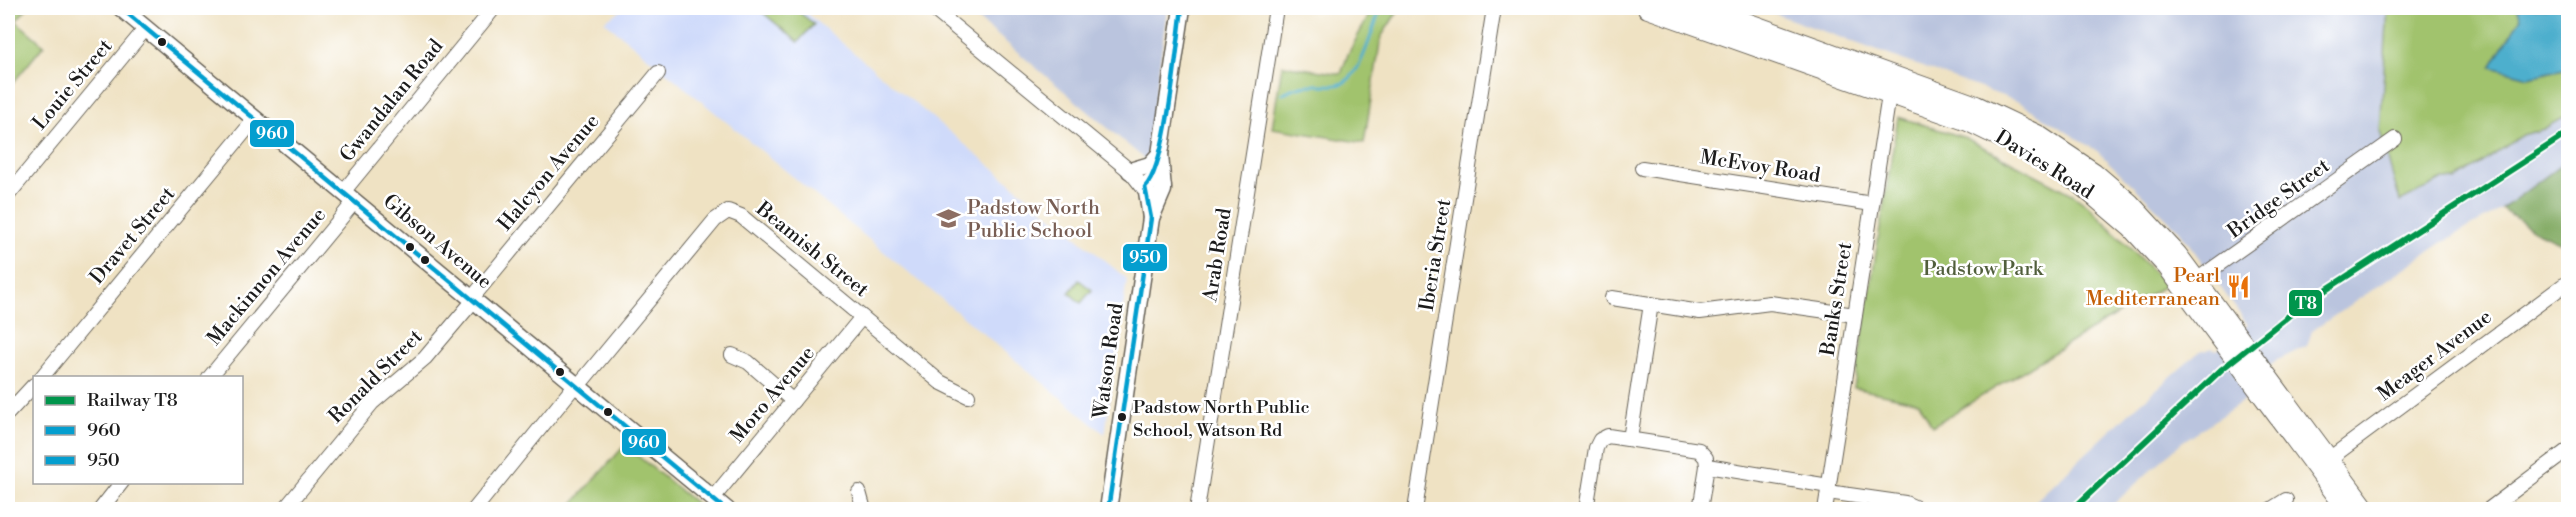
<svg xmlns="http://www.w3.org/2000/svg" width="2576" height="517" font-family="'Libre Bodoni',serif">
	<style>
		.built { fill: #cfdafa }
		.industrial { fill: #bac4de }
		.green { fill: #a1c36d; stroke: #5e7044; stroke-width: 1.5 }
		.forest { fill: #80a960; stroke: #4e623e; stroke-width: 1.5 }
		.water { fill: #4eafcd; stroke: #356674; stroke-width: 1.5 }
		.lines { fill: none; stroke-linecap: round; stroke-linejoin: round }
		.stream { stroke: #4eafcd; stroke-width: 3 }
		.minor-casing { stroke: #666156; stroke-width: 16 }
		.major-casing { stroke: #666156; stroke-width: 19 }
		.highway-casing { stroke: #666156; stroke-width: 22 }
		.minor { stroke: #fff; stroke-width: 14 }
		.major { stroke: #fff; stroke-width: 16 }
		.highway { stroke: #fff; stroke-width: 20 }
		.bus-1-casing { stroke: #fff; stroke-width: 9 }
		.bus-2-casing { stroke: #fff; stroke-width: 9 }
		.bus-1 { stroke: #049ecf; stroke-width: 4.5 }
		.bus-2 { stroke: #049ecf; stroke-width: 4.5 }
		.rail-1-casing { stroke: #fff; stroke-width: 10 }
		.rail-1 { stroke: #00954c; stroke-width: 6 }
		.bus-dot { fill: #1c1c1c; stroke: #fff; stroke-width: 2 }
		.labels { text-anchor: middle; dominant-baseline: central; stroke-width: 5; stroke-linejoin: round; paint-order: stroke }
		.bus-label { font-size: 18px; fill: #1c1c1c; stroke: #fff; text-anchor: start }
		.street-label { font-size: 20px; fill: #1c1c1c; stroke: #fff }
		.education-label { font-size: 20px; fill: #785e54; stroke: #fff; text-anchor: start }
		.park-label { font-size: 20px; fill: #515f3c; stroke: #fff }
		.food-label { font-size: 20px; fill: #c56008; stroke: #fff; text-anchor: end }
		.line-badge { stroke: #fff; stroke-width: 2 }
		.badge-label { font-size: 16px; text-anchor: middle; font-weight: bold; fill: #fff }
	</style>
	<rect width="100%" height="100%" fill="#fff"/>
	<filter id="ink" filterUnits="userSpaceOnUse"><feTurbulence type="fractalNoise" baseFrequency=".0167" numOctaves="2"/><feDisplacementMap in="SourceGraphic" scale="12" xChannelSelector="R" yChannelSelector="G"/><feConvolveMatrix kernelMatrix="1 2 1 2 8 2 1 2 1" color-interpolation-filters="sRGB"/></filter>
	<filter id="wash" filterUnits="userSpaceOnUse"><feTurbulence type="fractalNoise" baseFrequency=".008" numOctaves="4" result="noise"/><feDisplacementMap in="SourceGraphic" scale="24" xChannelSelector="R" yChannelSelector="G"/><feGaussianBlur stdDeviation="1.35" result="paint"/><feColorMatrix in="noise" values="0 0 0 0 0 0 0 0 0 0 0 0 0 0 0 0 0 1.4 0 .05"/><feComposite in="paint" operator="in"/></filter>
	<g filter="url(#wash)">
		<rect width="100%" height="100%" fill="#efe2c3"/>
		<path class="built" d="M625 8H800L1127 279 1105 434 604 21Z"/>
		<g class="industrial">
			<path d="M965 8H1167L1147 161Z"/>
			<path d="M1759 8H2388L2380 131 2400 202 2443 180H2456L2523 135 2547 128 2568 115V160L2502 209 2446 240 2312 331 2307 346 2275 361 2242 388 2249 397 2182 442 2108 509H2027L2127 415 2198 353 2212 348 2217 350 2248 325 2178 229 2097 151 2019 102Z"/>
		</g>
		<g class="green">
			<path d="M11 8H27L16 21 44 45 8 89V12Z"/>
			<path d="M764 8H794L814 24 798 42 761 11Z"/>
			<path d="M1373 8H1400L1381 37 1364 143 1272 128 1282 65 1341 74 1348 54Z"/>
			<path d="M2388 8H2517L2521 18 2491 67 2529 77 2568 68V115L2547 128 2523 135 2456 180H2443L2400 202 2380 131Z"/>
			<path d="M1898 117 1966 138 2074 195 2089 206 2166 285 1932 426 1919 402 1854 388Z"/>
			<path d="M1079 280 1092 290 1081 303 1069 293Z"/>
			<path d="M625 445 628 448 703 509H568Z"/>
		</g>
		<path class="forest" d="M2568 160V256L2563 244 2533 230 2502 209Z"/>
		<path class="water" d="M2517 8H2568V68L2529 77 2491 67 2521 18Z"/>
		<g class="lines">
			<path class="stream" d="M1282 94C1304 81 1313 86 1336 85 1362 83 1371 28 1381 8"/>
		</g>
	</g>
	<g filter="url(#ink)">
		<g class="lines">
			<defs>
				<g id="minor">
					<path d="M932 8 1130 171 1145 190"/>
					<path d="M1642 168 1872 204"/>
					<path d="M343 192 494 8"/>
					<path d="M8 195 146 28"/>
					<path d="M2191 284 2395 139"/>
					<path d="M472 298 658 73"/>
					<path d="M1612 298 1700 312 1770 303 1855 315"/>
					<path d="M732 355 748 362 793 401"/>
					<path d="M41 378 255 119"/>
					<path d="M209 378 355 201"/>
					<path d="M578 386 715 220 728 211 741 216 940 382 968 396"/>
					<path d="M8 413 34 385"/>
					<path d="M1630 439 1651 304"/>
					<path d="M2329 459 2564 285"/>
					<path d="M859 492 864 510"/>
					<path d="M1828 492 1905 503 1921 510"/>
					<path d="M713 498 862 317"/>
					<path d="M100 510 122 482"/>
					<path d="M284 510 372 403 425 358 474 300"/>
					<path d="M474 510 576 384"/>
					<path d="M1197 510 1276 8"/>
					<path d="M1415 510 1494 8"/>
					<path d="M1586 510 1596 448 1600 440 1608 436 1699 450 1706 458 1707 466 1829 486"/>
					<path d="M1700 510 1707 466"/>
					<path d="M1825 510 1889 95"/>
					<path d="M2270 510 2286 500"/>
					<path d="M2488 510 2568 450"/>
				</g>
				<g id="major">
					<path d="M121 8 727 510"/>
					<path d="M1130 171 1150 165 1160 154"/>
					<path d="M1151 218 1146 185 1153 179 1159 181 1163 187"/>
					<path d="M1108 510 1151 218 1163 190 1160 154 1182 8"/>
				</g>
				<g id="highway">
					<path d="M1648 8 1968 121 2023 148 2078 182 2132 228 2168 267 2348 510"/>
					<path d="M1705 8 1976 106 2037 135 2094 173 2129 203 2177 255 2366 510"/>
				</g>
			</defs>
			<use href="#minor" class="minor-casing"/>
			<use href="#major" class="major-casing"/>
			<use href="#highway" class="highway-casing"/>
			<use href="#minor" class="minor"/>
			<use href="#major" class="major"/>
			<use href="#highway" class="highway"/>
			<defs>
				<path id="bus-1" d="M121 8 726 510"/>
				<path id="bus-2" d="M1108 510 1151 218 1145 187C1167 165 1177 44 1182 8"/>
			</defs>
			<use href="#bus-1" class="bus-1-casing"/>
			<use href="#bus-2" class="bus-2-casing"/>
			<use href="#bus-1" class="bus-1"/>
			<use href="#bus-2" class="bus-2"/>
			<defs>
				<path id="rail-1" d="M2072 510 2222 369 2301 306 2568 133"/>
			</defs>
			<use href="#rail-1" class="rail-1-casing"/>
			<use href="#rail-1" class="rail-1"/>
		</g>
	</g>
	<defs>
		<symbol id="school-bare" viewBox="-9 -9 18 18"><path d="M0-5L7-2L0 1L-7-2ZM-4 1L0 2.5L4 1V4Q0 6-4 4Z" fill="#8d6e63" stroke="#fff" stroke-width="2.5" paint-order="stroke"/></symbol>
		<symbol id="restaurant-bare" viewBox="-9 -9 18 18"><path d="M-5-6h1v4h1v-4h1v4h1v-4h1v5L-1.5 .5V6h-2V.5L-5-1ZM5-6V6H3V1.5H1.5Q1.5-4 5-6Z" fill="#e8710a" stroke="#fff" stroke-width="2.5" paint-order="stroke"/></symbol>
	</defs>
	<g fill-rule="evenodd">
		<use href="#school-bare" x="932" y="202" width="33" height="33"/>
		<use href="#restaurant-bare" x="2222" y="270" width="33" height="33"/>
	</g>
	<g class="bus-dot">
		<circle cx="162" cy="42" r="5"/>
		<circle cx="410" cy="247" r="5"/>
		<circle cx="425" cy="260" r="5"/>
		<circle cx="560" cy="372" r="5"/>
		<circle cx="608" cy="412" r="5"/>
		<circle cx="1122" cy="417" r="5"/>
	</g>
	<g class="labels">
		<g class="bus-label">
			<text x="1133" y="407">Padstow North Public<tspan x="1133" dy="23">School, Watson Rd</tspan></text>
		</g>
		<g class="street-label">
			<text transform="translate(73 85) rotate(-50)">Louie Street</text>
			<text transform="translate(392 101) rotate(-51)">Gwandalan Road</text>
			<text transform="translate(2044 165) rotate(32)">Davies Road</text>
			<text transform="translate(1760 167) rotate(9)">McEvoy Road</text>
			<text transform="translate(549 173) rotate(-50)">Halcyon Avenue</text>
			<text transform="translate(2279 199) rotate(-36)">Bridge Street</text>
			<text transform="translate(133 236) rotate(-50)">Dravet Street</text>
			<text transform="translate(437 242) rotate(40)">Gibson Avenue</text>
			<text transform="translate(812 250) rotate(39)">Beamish Street</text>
			<text transform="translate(1218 255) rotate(-81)">Arab Road</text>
			<text transform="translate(1436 255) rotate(-81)">Iberia Street</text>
			<text transform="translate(267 277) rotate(-50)">Mackinnon Avenue</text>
			<text transform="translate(1837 299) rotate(-81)">Banks Street</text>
			<text transform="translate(2435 356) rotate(-37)">Meager Avenue</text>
			<text transform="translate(1109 361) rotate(-82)">Watson Road</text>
			<text transform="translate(376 377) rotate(-45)">Ronald Street</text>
			<text transform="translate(773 395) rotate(-50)">Moro Avenue</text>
		</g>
		<g class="education-label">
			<text x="967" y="208">Padstow North<tspan x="967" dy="23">Public School</tspan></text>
		</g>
		<g class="park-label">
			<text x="1983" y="269">Padstow Park</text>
		</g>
		<g class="food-label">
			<text x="2220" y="276">Pearl<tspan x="2220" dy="23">Mediterranean</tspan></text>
		</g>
	</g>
	<g class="line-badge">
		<rect x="249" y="119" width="46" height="29" rx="6" fill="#049ecf"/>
		<rect x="1122" y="243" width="46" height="29" rx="6" fill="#049ecf"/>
		<rect x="2288" y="289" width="35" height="28" rx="6" fill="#00954c"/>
		<rect x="621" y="428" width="46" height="28" rx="6" fill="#049ecf"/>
	</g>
	<g class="badge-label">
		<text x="272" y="139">960</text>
		<text x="1145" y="263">950</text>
		<text x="2306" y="309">T8</text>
		<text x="644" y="448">960</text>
	</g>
	<rect width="2576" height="517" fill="none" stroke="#fff" stroke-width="30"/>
	<rect x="33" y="376" width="210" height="108" fill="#ffffff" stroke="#a4a4a4" stroke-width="1.5"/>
	<rect x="45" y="396" width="30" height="9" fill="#00954c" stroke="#a4a4a4" stroke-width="1.5"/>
	<text x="87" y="406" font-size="18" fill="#1c1c1c">Railway T8</text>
	<rect x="45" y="426" width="30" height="9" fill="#049ecf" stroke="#a4a4a4" stroke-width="1.5"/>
	<text x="87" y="436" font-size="18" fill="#1c1c1c">960</text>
	<rect x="45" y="456" width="30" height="9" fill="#049ecf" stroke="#a4a4a4" stroke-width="1.5"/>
	<text x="87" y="466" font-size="18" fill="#1c1c1c">950</text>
</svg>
